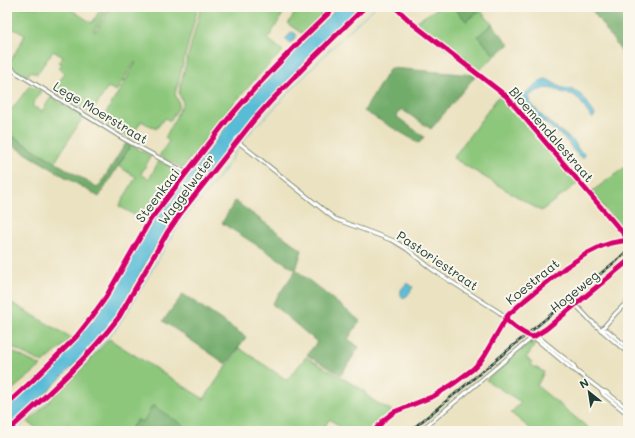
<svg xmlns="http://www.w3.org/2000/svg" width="635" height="438" font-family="Mali,sans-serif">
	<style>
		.green { fill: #8dc77b; stroke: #568258 }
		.forest { fill: #72ac6b; stroke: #487450 }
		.water { fill: #59bcd7; stroke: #3c7c86 }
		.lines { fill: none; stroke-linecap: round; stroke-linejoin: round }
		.stream { stroke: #59bcd7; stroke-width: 1 }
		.minor-casing { stroke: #85907a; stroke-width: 5 }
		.minor { stroke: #fff; stroke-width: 3 }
		.rail-casing { stroke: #1f3d34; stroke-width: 2.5 }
		.rail { stroke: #fbf7ec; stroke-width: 1; stroke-dasharray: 3; stroke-linecap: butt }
		.cycleway-casing { stroke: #fbf7ec; stroke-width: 8 }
		.cycleway { stroke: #d6006c; stroke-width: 5 }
		.labels { text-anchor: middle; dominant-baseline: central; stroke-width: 4; stroke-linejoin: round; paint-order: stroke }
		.street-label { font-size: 13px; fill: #1f3d34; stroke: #fbf7ec }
	</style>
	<rect width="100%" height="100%" fill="#fbf7ec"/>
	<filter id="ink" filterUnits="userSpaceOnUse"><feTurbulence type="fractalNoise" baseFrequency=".025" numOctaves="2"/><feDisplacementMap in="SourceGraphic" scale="8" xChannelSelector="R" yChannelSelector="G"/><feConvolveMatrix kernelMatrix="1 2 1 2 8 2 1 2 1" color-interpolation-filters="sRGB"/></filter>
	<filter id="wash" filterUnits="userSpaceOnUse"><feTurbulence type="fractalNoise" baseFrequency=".012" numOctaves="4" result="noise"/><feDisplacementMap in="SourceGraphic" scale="16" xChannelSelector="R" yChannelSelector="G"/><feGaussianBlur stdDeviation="0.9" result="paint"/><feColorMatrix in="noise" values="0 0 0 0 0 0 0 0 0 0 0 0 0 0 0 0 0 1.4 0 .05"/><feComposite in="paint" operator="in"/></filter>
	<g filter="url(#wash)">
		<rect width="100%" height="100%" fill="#ebe2c1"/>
		<g class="green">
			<path d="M7 7H67L92 23 102 7H109L94 30 95 32 111 7H198L175 94 179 103 178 108 170 121 165 118 156 129 141 121 131 139 101 121 136 63 135 62 116 91 108 87 91 114 53 91 65 73 59 69 62 64 59 62 63 57 53 51 37 74 31 71 27 77 16 71 9 64 25 35 12 28 7 37Z"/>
			<path d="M201 7H287L268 39 283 51 257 77 236 101 183 168 159 156 169 141 165 138 183 103 182 100 179 94 180 86Z"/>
			<path d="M298 7H329L303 34 288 24Z"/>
			<path d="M440 7H453L466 21 480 10 492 24 478 36 495 56 478 71 415 22Z"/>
			<path d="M30 85 41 91 32 106 42 111 51 97 83 117 55 162 7 133V106L12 109Z"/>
			<path d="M501 93 503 95 578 183 541 211 453 158Z"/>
			<path d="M131 145 151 156 141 174 149 179 159 161 180 172 143 220 119 206 136 177 118 166Z"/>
			<path d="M628 165V235L591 192Z"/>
			<path d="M7 300 72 338 43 363 7 345Z"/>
			<path d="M109 339 204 399 239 348 287 380 306 357 363 390C369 400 381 405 391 410L392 411 385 416 371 431H344L330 419 321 431H183L185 427 143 423 137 420 129 431H40L28 422 81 370Z"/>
			<path d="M533 340 537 342 526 358 532 362 531 365 544 372 537 386 592 431H533L511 413 521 402 486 380Z"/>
			<path d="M7 349 41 366 7 394Z"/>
		</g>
		<g class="forest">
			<path d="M453 7H480L482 9 466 21Z"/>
			<path d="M590 7H628V61Z"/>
			<path d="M492 24 509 44 495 56 478 36Z"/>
			<path d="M390 68 476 75 431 129 401 109 396 116 424 137 419 143 364 111Z"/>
			<path d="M7 133 98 188 126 143 131 145 99 197 7 142Z"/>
			<path d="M235 201 302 250 296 270 360 321 348 339 359 347 341 375 307 355 317 342 272 304 296 270 222 223Z"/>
			<path d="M183 294 246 337 226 364 163 321Z"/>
			<path d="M153 405 186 427 183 431H129L137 420 143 422Z"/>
		</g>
		<g class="water">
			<path d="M338 7H359L309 57 243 129 175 217 159 240 116 317C102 336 86 353 69 370 49 390 28 410 7 430V408L53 365 95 318 108 298 147 230 159 213 189 176 236 114 300 46Z"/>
			<path d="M292 32 296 34C297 38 293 42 289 43L286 40V38Z"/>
			<path d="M546 79C551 81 555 84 560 87 564 89 570 88 575 91 584 95 590 107 595 115L593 118C586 114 583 101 575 96 572 93 567 94 563 93 561 92 559 91 557 90 547 86 536 90 528 97 532 112 563 132 575 143L578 149 585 155 583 158C575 155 571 146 566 140 558 132 524 109 521 100 521 99 521 98 521 97L523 95 542 80Z"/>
			<path d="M406 284H409L413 287 407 296 403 298 401 295V290Z"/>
		</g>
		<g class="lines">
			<g class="stream">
				<path d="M397 7 410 19 497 87"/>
				<path d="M16 431 32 414 51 397 70 379 115 330 129 309 176 229 193 207 200 201 227 166 240 145 257 124 262 121C299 82 335 42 375 7"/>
			</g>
		</g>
	</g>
	<g filter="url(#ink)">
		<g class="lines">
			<defs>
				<g id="minor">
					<path d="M395 7 413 24 506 96 628 239"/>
					<path d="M7 65 17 73 124 139 187 173"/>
					<path d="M237 141 335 219 394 241 407 249 433 270 499 312 505 317 508 322 527 334 536 339 572 369 576 371 602 391 606 392 628 409"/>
					<path d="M575 304 591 321 628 353"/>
					<path d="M601 330 616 313 628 301"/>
					<path d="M601 330H607L628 348"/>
					<path d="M536 335 574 366 576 371"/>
					<path d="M602 391 603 394 628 414"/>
					<path d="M7 404 32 381 76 337 91 318 106 297 150 220 228 119 255 88 300 41 335 7"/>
					<path d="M8 431C47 395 87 359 119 317L167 233 180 214 254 120 270 102 315 56 365 7"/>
					<path d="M374 431 385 419 394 412 434 396 453 384 473 369 479 363 484 356 508 315 525 300 566 267 586 254 602 246 611 243 628 240"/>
					<path d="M420 431 533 337 546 329 628 261"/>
				</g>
			</defs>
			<use href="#minor" class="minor-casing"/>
			<use href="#minor" class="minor"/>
			<defs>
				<path id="rail" d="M410 431 628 251"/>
			</defs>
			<use href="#rail" class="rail-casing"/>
			<use href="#rail" class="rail"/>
			<defs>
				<g id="cycleway">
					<path d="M395 7 413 24 506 96 628 239"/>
					<path d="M506 319C511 325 525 335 533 337L546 329 628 261"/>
					<path d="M7 404 32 381 76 337 91 318 106 297 150 220 228 119 255 88 300 41 335 7"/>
					<path d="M8 431C47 395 87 359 119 317L167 233 180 214 254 120 270 102 315 56 365 7"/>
					<path d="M374 431 385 419 394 412 434 396 453 384 473 369 479 363 484 356 508 315 525 300 566 267 586 254 602 246 611 243 628 240"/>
				</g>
			</defs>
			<use href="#cycleway" class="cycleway-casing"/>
			<use href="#cycleway" class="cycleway"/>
		</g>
	</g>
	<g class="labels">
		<g class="street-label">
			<text transform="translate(101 112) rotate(31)">Lege Moerstraat</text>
			<text transform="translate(552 134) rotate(49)">Bloemendalestraat</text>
			<text transform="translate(186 189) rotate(-53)">Waggelwater</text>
			<text transform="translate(157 195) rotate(-53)">Steenkaai</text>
			<text transform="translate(438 260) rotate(34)">Pastoriestraat</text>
			<text transform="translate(532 281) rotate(-39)">Koestraat</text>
			<text transform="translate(574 291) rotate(-39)">Hogeweg</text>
		</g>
	</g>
	<rect width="635" height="438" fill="none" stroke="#fbf7ec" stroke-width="24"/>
	<g transform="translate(589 392) rotate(330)" stroke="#fbf7ec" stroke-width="3" paint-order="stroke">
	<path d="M0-3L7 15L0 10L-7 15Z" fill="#1f3d34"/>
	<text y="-6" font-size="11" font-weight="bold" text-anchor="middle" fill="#1f3d34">N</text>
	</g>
</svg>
